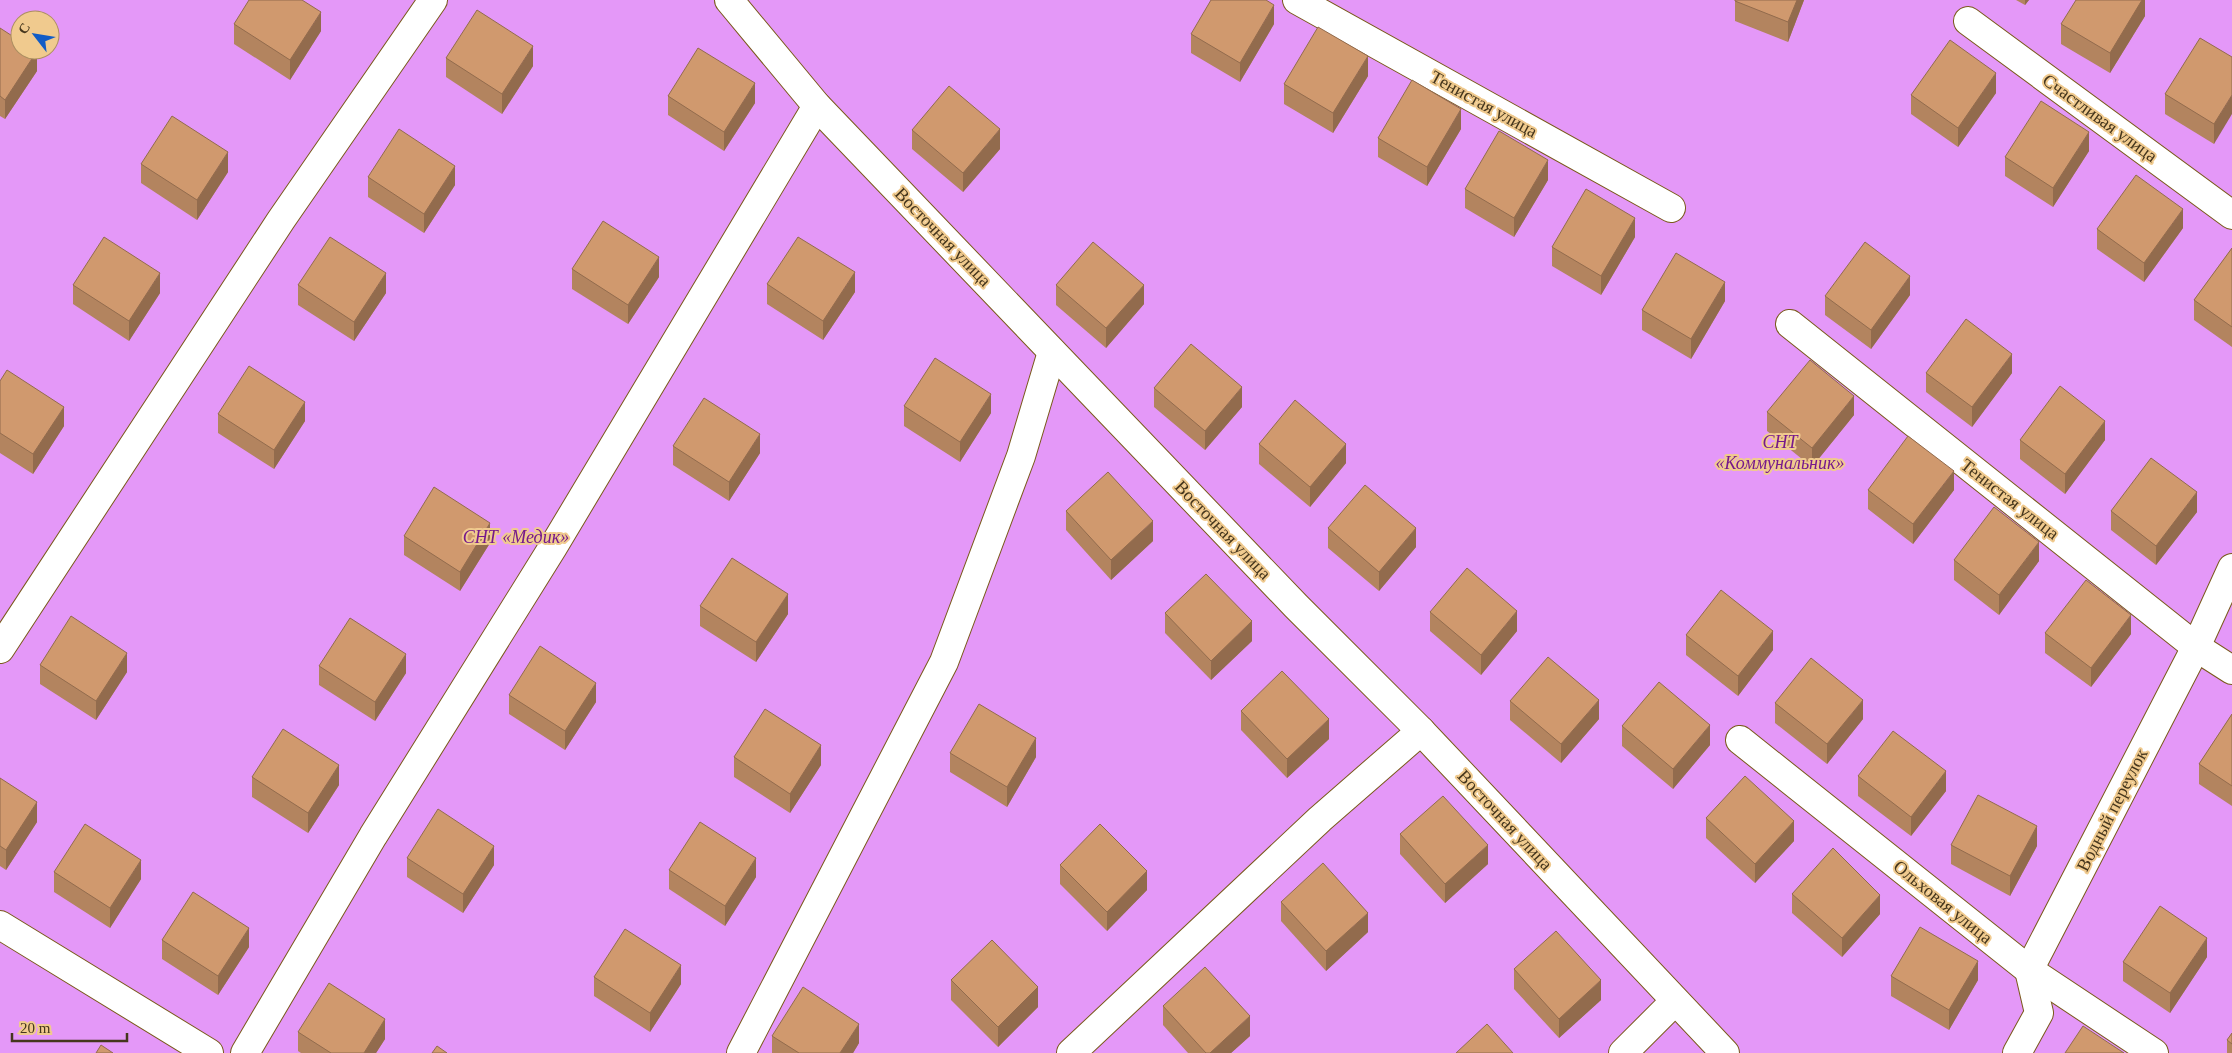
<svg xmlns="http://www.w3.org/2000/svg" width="2232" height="1053" font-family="Georgia,serif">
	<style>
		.green { fill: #e498f8; fill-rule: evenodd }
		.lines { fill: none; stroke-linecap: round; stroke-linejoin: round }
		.street-casing { stroke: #7a591b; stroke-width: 30 }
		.street { stroke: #fff; stroke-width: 28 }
		.wall { fill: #b3845f }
		.shaded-wall { fill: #926b4d }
		.building { fill: #d0996e; stroke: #926b4d }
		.labels { text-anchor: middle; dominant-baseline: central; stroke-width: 4; stroke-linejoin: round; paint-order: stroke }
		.street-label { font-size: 18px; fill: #45361d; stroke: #f0ca8e }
		.park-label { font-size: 18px; font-style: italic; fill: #76198c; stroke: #f0ca8e }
	</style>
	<rect width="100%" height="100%" fill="#f0ca8e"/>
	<path class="green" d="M0 0H2232V1053H0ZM20 20H50V50H20Z"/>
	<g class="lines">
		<defs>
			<g id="street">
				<path d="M729 0 817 106 1296 606 1421 731 1725 1053"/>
				<path d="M1297 0 1671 208"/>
				<path d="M1968 21 2232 215"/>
				<path d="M1790 324 2196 647 2232 670"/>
				<path d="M0 649 281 220 433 0"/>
				<path d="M1740 740 2029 970 2154 1053"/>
				<path d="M0 925 209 1053"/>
				<path d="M245 1053 373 836 553 547 817 106"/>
				<path d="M741 1053 944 662 1021 456 1052 352"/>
				<path d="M1071 1053 1320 819 1421 731"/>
				<path d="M1623 1053 1675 1001"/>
				<path d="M2017 1053 2039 1013 2029 970 2196 647 2232 568"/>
			</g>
		</defs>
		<use href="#street" class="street-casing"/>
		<use href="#street" class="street"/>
	</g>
	<g class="wall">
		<path d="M1735 0H1804L1788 42 1735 21Z"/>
		<path d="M2016 0H2029L2025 5Z"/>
		<path d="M2145 0V16L2110 73 2061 44V24Z"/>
		<path d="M234 24 321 31 290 80 234 44Z"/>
		<path d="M1274 24 1240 82 1191 53V34Z"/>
		<path d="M0 28 37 71 5 119 0 116Z"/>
		<path d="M2232 57 2214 144 2165 114V94Z"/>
		<path d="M446 58 533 66 502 114 446 77Z"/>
		<path d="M1368 76 1333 133 1284 104V84Z"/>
		<path d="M1996 93 1958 147 1911 114V95Z"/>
		<path d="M668 96 755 103 724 151 668 115Z"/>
		<path d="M1461 129 1427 186 1378 157V138Z"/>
		<path d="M912 130 1000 149 963 192 912 149Z"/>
		<path d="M2089 151 2053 207 2005 176V157Z"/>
		<path d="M141 164 228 172 197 220 141 183Z"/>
		<path d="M368 177 455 185 424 233 368 197Z"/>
		<path d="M1548 180 1514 237 1465 208V189Z"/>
		<path d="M2183 228 2144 282 2097 249V229Z"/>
		<path d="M1635 237 1601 295 1552 266V247Z"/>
		<path d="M2232 248V347L2194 320V300Z"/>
		<path d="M572 269 659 277 628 324 572 289Z"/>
		<path d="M767 284 855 292 823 340 767 304Z"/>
		<path d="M73 285 160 293 129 341 73 304Z"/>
		<path d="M298 285 386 293 354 341 298 305Z"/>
		<path d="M1056 285 1144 304 1106 348 1056 305Z"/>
		<path d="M1910 295 1871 349 1825 315V296Z"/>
		<path d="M1725 301 1691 359 1642 330V310Z"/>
		<path d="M1926 373H2012L1972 427 1926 392Z"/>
		<path d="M0 381 64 426 33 474 0 453Z"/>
		<path d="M1154 388 1242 407 1205 450 1154 407Z"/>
		<path d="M904 406 991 413 960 462 904 426Z"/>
		<path d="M1767 412 1854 415 1812 467 1767 431Z"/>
		<path d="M218 414 305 421 274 469 218 433Z"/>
		<path d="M2020 440H2105L2065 494 2020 459Z"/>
		<path d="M1259 444 1346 463 1310 507 1259 464Z"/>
		<path d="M673 446 760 453 729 501 673 465Z"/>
		<path d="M1868 490H1954L1913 544 1868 509Z"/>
		<path d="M1066 511 1153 541 1111 580 1066 530Z"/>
		<path d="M2111 511 2197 512 2156 565 2111 530Z"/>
		<path d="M1328 528 1416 547 1379 591 1328 548Z"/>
		<path d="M404 536 490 543 460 591 404 555Z"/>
		<path d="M1954 560 2039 561 1999 615 1954 580Z"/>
		<path d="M700 606 788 614 756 662 700 626Z"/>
		<path d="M1430 612 1517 631 1481 675 1430 631Z"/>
		<path d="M1165 613 1252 641 1211 680 1165 633Z"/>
		<path d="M2045 633 2131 634 2091 687 2045 653Z"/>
		<path d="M1686 635 1773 650 1738 696 1686 655Z"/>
		<path d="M40 665 127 672 96 720 40 684Z"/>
		<path d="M319 666 406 673 375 721 319 685Z"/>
		<path d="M509 695 596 702 565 750 509 714Z"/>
		<path d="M1510 701 1599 719 1561 763 1510 720Z"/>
		<path d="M1775 703 1863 719 1827 764 1775 723Z"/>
		<path d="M1241 711 1329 739 1287 778 1241 730Z"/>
		<path d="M2232 714V806L2199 784V764Z"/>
		<path d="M1622 726 1710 745 1673 789 1622 746Z"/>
		<path d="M950 753 1036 757 1007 807 950 772Z"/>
		<path d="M734 757 821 765 790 813 734 777Z"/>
		<path d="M1858 776 1946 791 1911 836 1858 796Z"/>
		<path d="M252 777 339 785 308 833 252 797Z"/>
		<path d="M0 778 37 822 6 870 0 866Z"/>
		<path d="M1706 818 1794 841 1755 883 1706 838Z"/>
		<path d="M1400 834 1488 864 1445 903 1400 854Z"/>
		<path d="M1951 845 2037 846 2010 896 1951 864Z"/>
		<path d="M407 858 494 865 463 913 407 877Z"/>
		<path d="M1060 865 1147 890 1107 931 1060 884Z"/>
		<path d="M669 870 756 877 725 926 669 889Z"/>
		<path d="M54 872 141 879 110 928 54 892Z"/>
		<path d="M1792 894 1880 914 1842 957 1792 913Z"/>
		<path d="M1281 902 1368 932 1326 971 1281 921Z"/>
		<path d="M162 940 249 947 218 995 162 959Z"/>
		<path d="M2207 957 2170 1013 2123 981V962Z"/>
		<path d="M1514 969 1601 1000 1559 1038 1514 989Z"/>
		<path d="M1891 976 1978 980 1949 1030 1891 996Z"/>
		<path d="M594 977 681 984 650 1032 594 996Z"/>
		<path d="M951 980 1038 1007 998 1047 951 1000Z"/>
		<path d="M1163 1006 1250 1036 1231 1053H1188L1163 1025Z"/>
		<path d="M298 1032 385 1039 376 1053H301L298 1051Z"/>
		<path d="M2232 1033V1053H2227V1040Z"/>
		<path d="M772 1036 859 1043 853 1053H772Z"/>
	</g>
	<g class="shaded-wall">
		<path d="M1797 0H1804L1788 42V22Z"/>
		<path d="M2025 0H2029L2025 5Z"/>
		<path d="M2142 0H2145V16L2110 73V53Z"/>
		<path d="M1274 5V24L1240 82V63Z"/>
		<path d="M321 12V31L290 80V60Z"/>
		<path d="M533 46V66L502 114V94Z"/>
		<path d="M37 51V71L5 119V100Z"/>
		<path d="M1368 56V76L1333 133V113Z"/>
		<path d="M1996 73V93L1958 147V128Z"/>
		<path d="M755 83V103L724 151V132Z"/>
		<path d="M2232 95V114L2214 144V124Z"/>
		<path d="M1461 109V129L1427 186V167Z"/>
		<path d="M1000 129V149L963 192V173Z"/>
		<path d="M2089 132V151L2053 207V188Z"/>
		<path d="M228 152V172L197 220V200Z"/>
		<path d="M1548 160V180L1514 237V218Z"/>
		<path d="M455 166V185L424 233V214Z"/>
		<path d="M2183 209V228L2144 282V263Z"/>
		<path d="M1635 218V237L1601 295V276Z"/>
		<path d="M659 257V277L628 324V305Z"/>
		<path d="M855 272V292L823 340V321Z"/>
		<path d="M160 273V293L129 341V321Z"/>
		<path d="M386 273V293L354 341V322Z"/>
		<path d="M1910 276V295L1871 349V330Z"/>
		<path d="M1725 282V301L1691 359V339Z"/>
		<path d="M1144 285V304L1106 348V328Z"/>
		<path d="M2012 354V373L1972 427V407Z"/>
		<path d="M1242 387V407L1205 450V431Z"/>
		<path d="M991 394V413L960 462V442Z"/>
		<path d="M1854 396V415L1812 467V448Z"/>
		<path d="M305 402V421L274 469V450Z"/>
		<path d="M64 407V426L33 474V454Z"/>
		<path d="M2105 421V440L2065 494V474Z"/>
		<path d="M760 434V453L729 501V482Z"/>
		<path d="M1346 444V463L1310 507V487Z"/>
		<path d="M1954 471V490L1913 544V524Z"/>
		<path d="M2197 492V512L2156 565V546Z"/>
		<path d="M1153 521V541L1111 580V560Z"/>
		<path d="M490 523V543L460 591V572Z"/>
		<path d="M1416 528V547L1379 591V572Z"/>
		<path d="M2039 542V561L1999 615V595Z"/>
		<path d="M788 594V614L756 662V642Z"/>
		<path d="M1517 611V631L1481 675V655Z"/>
		<path d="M2131 615V634L2091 687V668Z"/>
		<path d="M1252 621V641L1211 680V661Z"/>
		<path d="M1773 631V650L1738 696V676Z"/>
		<path d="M127 653V672L96 720V701Z"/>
		<path d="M406 654V673L375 721V702Z"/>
		<path d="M596 683V702L565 750V731Z"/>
		<path d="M1599 700V719L1561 763V744Z"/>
		<path d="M1863 700V719L1827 764V744Z"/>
		<path d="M1329 719V739L1287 778V759Z"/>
		<path d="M1710 725V745L1673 789V769Z"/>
		<path d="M1036 738V757L1007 807V787Z"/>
		<path d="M821 745V765L790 813V794Z"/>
		<path d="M339 765V785L308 833V813Z"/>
		<path d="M1946 771V791L1911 836V817Z"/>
		<path d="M37 802V822L6 870V850Z"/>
		<path d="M1794 821V841L1755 883V864Z"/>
		<path d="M2037 826V846L2010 896V876Z"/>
		<path d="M1488 845V864L1445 903V884Z"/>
		<path d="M494 846V865L463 913V894Z"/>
		<path d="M756 858V877L725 926V906Z"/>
		<path d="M141 860V879L110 928V908Z"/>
		<path d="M1147 871V890L1107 931V912Z"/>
		<path d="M1880 895V914L1842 957V938Z"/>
		<path d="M1368 913V932L1326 971V951Z"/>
		<path d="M249 928V947L218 995V976Z"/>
		<path d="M2207 938V957L2170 1013V993Z"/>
		<path d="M1978 961V980L1949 1030V1010Z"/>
		<path d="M681 965V984L650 1032V1013Z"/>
		<path d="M1601 980V1000L1559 1038V1019Z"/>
		<path d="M1038 987V1007L998 1047V1027Z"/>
		<path d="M1250 1016V1036L1231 1053H1210Z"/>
		<path d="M385 1019V1039L376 1053H364Z"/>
		<path d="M859 1024V1043L853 1053H840Z"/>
	</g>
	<g class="building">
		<path d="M249 0H302L321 12 290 60 234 24Z"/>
		<path d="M1211 0H1266L1274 5 1240 63 1191 34Z"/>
		<path d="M1735 0H1797L1788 22 1735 1Z"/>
		<path d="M2076 0H2142L2110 53 2061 24Z"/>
		<path d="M477 10 533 46 502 94 446 58Z"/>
		<path d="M1318 27 1368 56 1333 113 1284 84Z"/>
		<path d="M0 28 20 41V50H34L37 51 5 100 0 96Z"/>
		<path d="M2200 38 2232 57V95L2214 124 2165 94Z"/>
		<path d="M1950 40 1996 73 1958 128 1911 95Z"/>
		<path d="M698 48 755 83 724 132 668 96Z"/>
		<path d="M1412 80 1461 109 1427 167 1378 138Z"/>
		<path d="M949 86 1000 129 963 173 912 130Z"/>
		<path d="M2041 101 2089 132 2053 188 2005 157Z"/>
		<path d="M172 116 228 152 197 200 141 164Z"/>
		<path d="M399 129 455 166 424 214 368 177Z"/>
		<path d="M1499 131 1548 160 1514 218 1465 189Z"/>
		<path d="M2136 175 2183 209 2144 263 2097 229Z"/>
		<path d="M1586 189 1635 218 1601 276 1552 247Z"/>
		<path d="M603 221 659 257 628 305 572 269Z"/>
		<path d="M104 237 160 273 129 321 73 285Z"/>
		<path d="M330 237 386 273 354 322 298 285Z"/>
		<path d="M798 237 855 272 823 321 767 284Z"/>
		<path d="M1093 242 1144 285 1106 328 1056 285Z"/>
		<path d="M1865 242 1910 276 1871 330 1825 296Z"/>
		<path d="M2232 248V327L2194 300Z"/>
		<path d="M1676 253 1725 282 1691 339 1642 310Z"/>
		<path d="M1966 319 2012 354 1972 407 1926 373Z"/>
		<path d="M1191 344 1242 387 1205 431 1154 388Z"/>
		<path d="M935 358 991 394 960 442 904 406Z"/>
		<path d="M1810 360 1854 396 1812 448 1767 412Z"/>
		<path d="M249 366 305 402 274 450 218 414Z"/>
		<path d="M7 370 64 407 33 454 0 433V381Z"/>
		<path d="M2060 386 2105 421 2065 474 2020 440Z"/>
		<path d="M704 398 760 434 729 482 673 446Z"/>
		<path d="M1295 400 1346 444 1310 487 1259 444Z"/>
		<path d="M1908 436 1954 471 1913 524 1868 490Z"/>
		<path d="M2151 458 2197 492 2156 546 2111 511Z"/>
		<path d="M1108 472 1153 521 1111 560 1066 511Z"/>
		<path d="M1365 485 1416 528 1379 572 1328 528Z"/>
		<path d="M434 487 490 523 460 572 404 536Z"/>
		<path d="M1994 507 2039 542 1999 595 1954 560Z"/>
		<path d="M732 558 788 594 756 642 700 606Z"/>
		<path d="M1467 568 1517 611 1481 655 1430 612Z"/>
		<path d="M1206 574 1252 621 1211 661 1165 613Z"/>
		<path d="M2086 580 2131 615 2091 668 2045 633Z"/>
		<path d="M1721 590 1773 631 1738 676 1686 635Z"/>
		<path d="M71 616 127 653 96 701 40 665Z"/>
		<path d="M350 618 406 654 375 702 319 666Z"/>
		<path d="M540 646 596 683 565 731 509 695Z"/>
		<path d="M1548 657 1599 700 1561 744 1510 701Z"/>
		<path d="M1811 658 1863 700 1827 744 1775 703Z"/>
		<path d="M1282 671 1329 719 1287 759 1241 711Z"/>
		<path d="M1659 682 1710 725 1673 769 1622 726Z"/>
		<path d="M979 704 1036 738 1007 787 950 753Z"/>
		<path d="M765 709 821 745 790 794 734 757Z"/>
		<path d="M2232 714V786L2199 764Z"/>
		<path d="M283 729 339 765 308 813 252 777Z"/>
		<path d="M1893 731 1946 771 1911 817 1858 776Z"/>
		<path d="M1745 776 1794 821 1755 864 1706 818Z"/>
		<path d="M0 778 37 802 6 850 0 846Z"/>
		<path d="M1978 795 2037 826 2010 876 1951 845Z"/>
		<path d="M1443 796 1488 845 1445 884 1400 834Z"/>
		<path d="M438 809 494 846 463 894 407 858Z"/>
		<path d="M700 822 756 858 725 906 669 870Z"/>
		<path d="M85 824 141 860 110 908 54 872Z"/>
		<path d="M1100 824 1147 871 1107 912 1060 865Z"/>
		<path d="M1833 848 1880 895 1842 938 1792 894Z"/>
		<path d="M1323 863 1368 913 1326 951 1281 902Z"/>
		<path d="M193 892 249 928 218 976 162 940Z"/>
		<path d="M2160 906 2207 938 2170 993 2123 962Z"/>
		<path d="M1920 927 1978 961 1949 1010 1891 976Z"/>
		<path d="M625 929 681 965 650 1013 594 977Z"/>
		<path d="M1556 931 1601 980 1559 1019 1514 969Z"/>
		<path d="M992 940 1038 987 998 1027 951 980Z"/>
		<path d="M1205 967 1250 1016 1210 1053H1206L1163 1006Z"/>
		<path d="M329 983 385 1019 364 1053H331L298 1032Z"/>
		<path d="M803 987 859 1024 840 1053H799L772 1036Z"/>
		<path d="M1487 1024 1513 1053H1456Z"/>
		<path d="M2083 1026 2124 1053H2065Z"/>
		<path d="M2232 1033V1044L2227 1040Z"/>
		<path d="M101 1045 113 1053H96Z"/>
		<path d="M437 1046 447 1053H432Z"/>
	</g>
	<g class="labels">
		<g class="street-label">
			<text transform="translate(1484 104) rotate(29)">Тенистая улица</text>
			<text transform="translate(2100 118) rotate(36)">Счастливая улица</text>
			<text transform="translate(943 237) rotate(46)">Восточная улица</text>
			<text transform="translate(2010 499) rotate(38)">Тенистая улица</text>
			<text transform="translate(1223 530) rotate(46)">Восточная улица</text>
			<text transform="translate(2112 810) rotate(-63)">Водный переулок</text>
			<text transform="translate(1505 820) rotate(47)">Восточная улица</text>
			<text transform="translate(1943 902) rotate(39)">Ольховая улица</text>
		</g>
		<g class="park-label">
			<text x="1780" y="442">СНТ<tspan x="1780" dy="21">«Коммунальник»</tspan></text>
			<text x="516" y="537">СНТ «Медик»</text>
		</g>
	</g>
	<g transform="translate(35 35) rotate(301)"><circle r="24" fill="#f0ca8e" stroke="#ac8f61"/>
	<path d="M0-4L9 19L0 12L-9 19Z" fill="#115cc6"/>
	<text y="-8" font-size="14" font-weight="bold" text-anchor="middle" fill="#45361d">С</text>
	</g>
	<path d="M12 1033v8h115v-8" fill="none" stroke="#45361d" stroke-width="2.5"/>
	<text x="20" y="1033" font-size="15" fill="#45361d" stroke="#f0ca8e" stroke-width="4" paint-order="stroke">20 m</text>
</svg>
